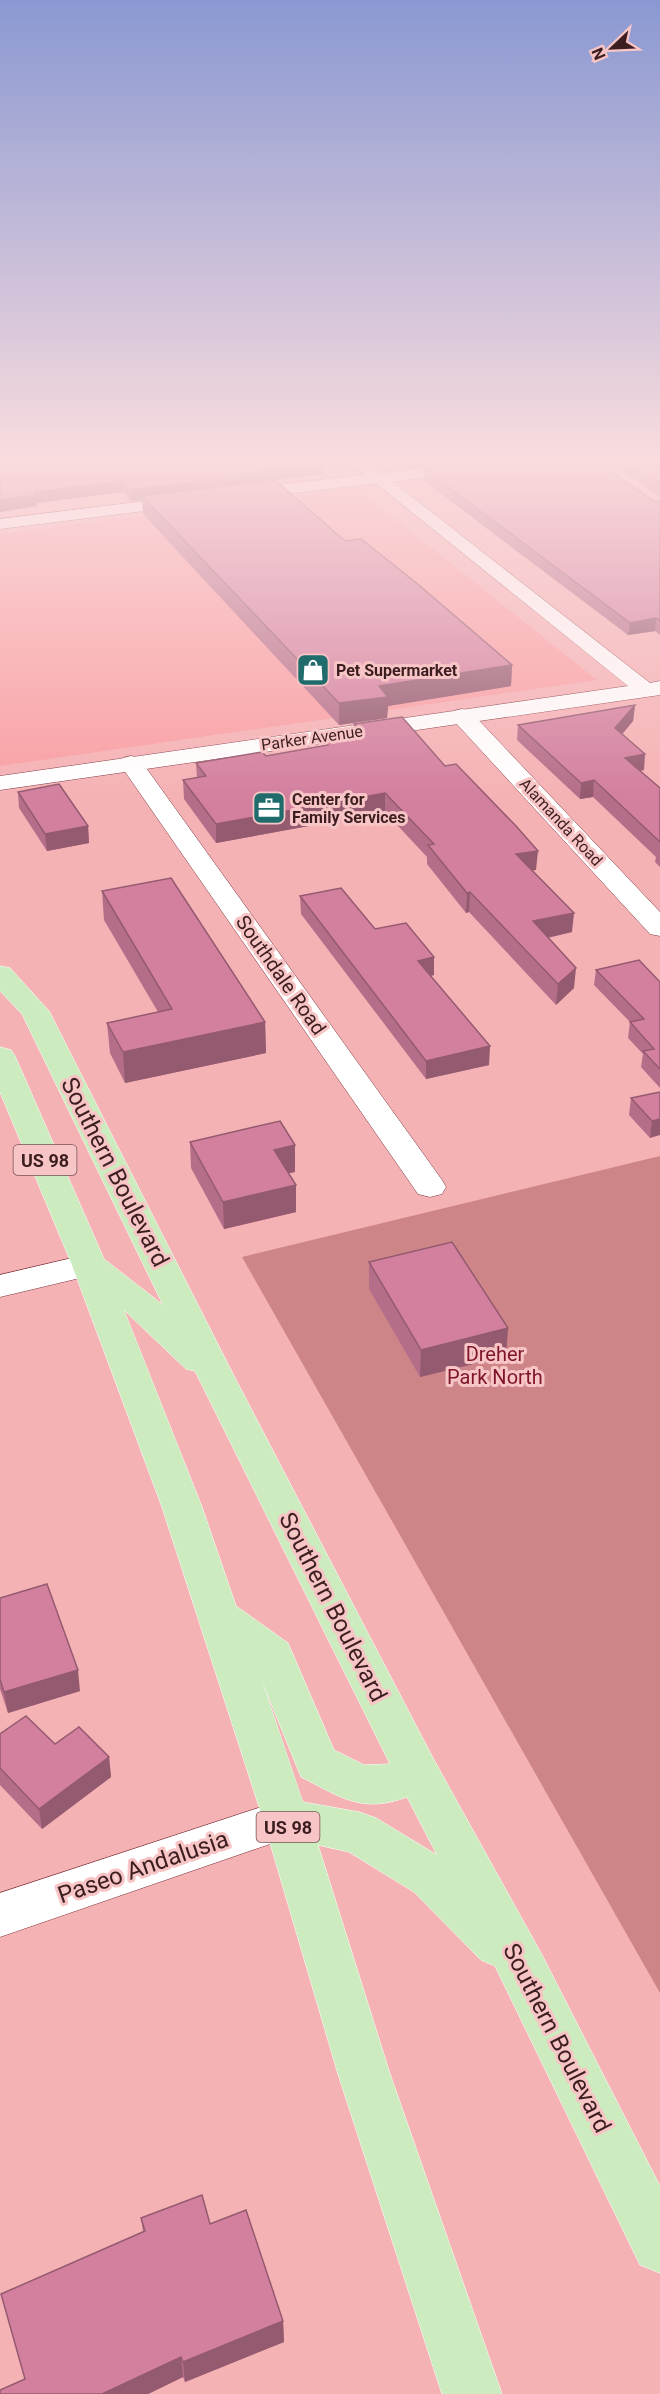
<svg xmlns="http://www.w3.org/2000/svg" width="660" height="2394" font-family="Roboto,sans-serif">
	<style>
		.built { fill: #f99fa3 }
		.green { fill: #ce8588 }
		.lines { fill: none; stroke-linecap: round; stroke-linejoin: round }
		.minor-casing { stroke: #7c353c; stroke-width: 1 }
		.tertiary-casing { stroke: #7c353c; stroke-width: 1 }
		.primary-casing { stroke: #fff; stroke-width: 1 }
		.minor { fill: #fff; fill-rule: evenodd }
		.tertiary { fill: #fff; fill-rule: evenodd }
		.primary { fill: #ccebbe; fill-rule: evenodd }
		.wall { fill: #b56e89 }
		.shaded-wall { fill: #945a6f }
		.building { fill: #d3809f; stroke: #945a6f; stroke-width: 1.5 }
		.labels { text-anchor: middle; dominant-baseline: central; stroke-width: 6; stroke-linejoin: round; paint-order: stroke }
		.far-poi-label { font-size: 16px; font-weight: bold; fill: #3d1e20; stroke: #f8c5c6; text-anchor: start }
		.far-street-label { font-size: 16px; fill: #3d1e20; stroke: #f8c5c6 }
		.shield { fill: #f8c5c6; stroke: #755052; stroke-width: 1.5 }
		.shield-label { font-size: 18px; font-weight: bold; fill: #3d1e20 }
		.street-label { font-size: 20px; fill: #3d1e20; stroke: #f8c5c6 }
		.park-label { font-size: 20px; fill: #7e152a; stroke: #f8c5c6 }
		.near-street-label { font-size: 24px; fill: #3d1e20; stroke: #f8c5c6 }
	</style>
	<rect width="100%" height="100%" fill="#f5b2b5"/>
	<path class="built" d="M356 488 597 680 0 766V534Z"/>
	<path class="green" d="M660 1156V1993L242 1257Z"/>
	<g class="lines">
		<defs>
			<g id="minor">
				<path d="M495 460H544L536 465 240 499 234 498 231 494 234 490 240 489Z"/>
				<path d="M186 496 192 497 195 501 192 505 0 529V519Z"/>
				<path d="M462 709 470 711 660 912V936L650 934 454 721 451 716 454 711Z"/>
				<path d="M131 756 139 758 442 1180 446 1187 442 1194 430 1197 418 1194 119 763 123 758Z"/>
				<path d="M89 1254 101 1257 106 1265 101 1273 0 1297V1275Z"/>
				<path d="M286 1799 302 1805 309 1819 302 1833 0 1937V1893Z"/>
			</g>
			<path id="tertiary" d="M347 460H365L650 683 660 681V695L0 790V776L628 686Z"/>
			<path id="primary" d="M0 966 10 968 49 1011 234 1376 434 1760 542 1955 660 2186V2273L640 2265 495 1966 481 1960 414 1892 349 1852 318 1845 390 2074 502 2394H442L338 2074 263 1819 162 1507 72 1265 0 1092V1047L11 1050 15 1056 104 1259 163 1305 22 1014 0 991ZM124 1310 186 1369 195 1371 390 1764 364 1765 334 1750 288 1643 236 1606 202 1507ZM262 1681 301 1777C341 1797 361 1814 407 1797L437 1855 376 1818 359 1812 303 1802Z"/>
		</defs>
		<use href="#minor" class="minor-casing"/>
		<use href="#tertiary" class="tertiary-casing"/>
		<use href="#primary" class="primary-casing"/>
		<use href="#minor" class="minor"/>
		<use href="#tertiary" class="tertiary"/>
		<use href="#primary" class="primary"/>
	</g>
	<g class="wall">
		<path d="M396 460H480L408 468Z"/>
		<path d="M607 460H660V497Z"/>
		<path d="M323 463V474L275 480 345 541 512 665 511 686 388 706 387 718 339 725 143 514 142 500 131 501 123 492 37 503V506L0 512V464Z"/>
		<path d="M424 469 660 502V635L655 631 628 635 424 481Z"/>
		<path d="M635 705 633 721 622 734 644 770 639 771 660 788V867L655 862 656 857 593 797 580 799 517 740 518 725Z"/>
		<path d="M354 724 536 870H532L572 932 548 938 574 988 556 1005 469 912 466 913 427 864V857L385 812 216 843 184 799 183 780 197 778 196 763 266 756 325 746V741L354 737Z"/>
		<path d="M18 792 88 826 89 843 47 851 19 808Z"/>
		<path d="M102 891 265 1022 266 1053 125 1083 110 1053 107 1023 158 1012 104 920Z"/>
		<path d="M300 896 375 929 434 957V975L431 976 489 1065 426 1079 301 914Z"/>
		<path d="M596 970 660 982V1088L641 1067 643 1054 628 1038 630 1022 594 985Z"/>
		<path d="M660 1092 650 1138 629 1115 631 1098Z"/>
		<path d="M190 1142 295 1145V1172L288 1173 296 1185V1212L224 1229 191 1168Z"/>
		<path d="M369 1262 508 1328 506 1356 420 1377 369 1289Z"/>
		<path d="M0 1598 80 1691 8 1713 0 1689Z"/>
		<path d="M0 1734 55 1744 109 1757 111 1777 42 1829 0 1785Z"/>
		<path d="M141 2218 210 2224 283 2321 284 2342 185 2382 183 2377 148 2394H0L25 2379 1 2294 143 2232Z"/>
	</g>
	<g class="shaded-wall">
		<path d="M408 460H480L408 468Z"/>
		<path d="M323 463V474L142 496V500L131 501 130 490 257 471Z"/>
		<path d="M122 481 123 492 37 503V506L0 512V500L34 492Z"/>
		<path d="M656 618 655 631 628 635 630 623Z"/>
		<path d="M512 665 511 686 388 706 387 718 339 725V703L379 686Z"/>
		<path d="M635 705 633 721 614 744 615 728Z"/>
		<path d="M645 754 644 770 623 774 625 758Z"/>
		<path d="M594 780 593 797 580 799 581 783Z"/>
		<path d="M385 793V812L216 843V824Z"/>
		<path d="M88 826 89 843 47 851 45 834Z"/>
		<path d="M538 851 536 870 514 873 516 854Z"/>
		<path d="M470 892 469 912 466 913 467 893Z"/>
		<path d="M574 913 572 932 532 941 533 921Z"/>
		<path d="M434 957V975L417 979 418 961Z"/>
		<path d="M576 968 574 988 556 1005 558 984Z"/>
		<path d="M265 1022 266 1053 125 1083 123 1052Z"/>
		<path d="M490 1046 489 1065 426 1079V1061Z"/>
		<path d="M660 1119V1135L650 1138 652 1121Z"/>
		<path d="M295 1145V1172L275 1176 274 1150Z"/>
		<path d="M296 1185V1212L224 1229 223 1202Z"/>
		<path d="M508 1328 506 1356 420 1377 421 1350Z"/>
		<path d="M78 1670 80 1691 8 1713 4 1692Z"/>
		<path d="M109 1757 111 1777 42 1829 39 1809Z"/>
		<path d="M283 2321 284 2342 185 2382 183 2362Z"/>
		<path d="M181 2357 183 2377 148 2394H102Z"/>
	</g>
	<g class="building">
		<path d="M41 460H319L323 463 257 471 261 474 130 490 122 481 34 492 36 495 0 500V464Z"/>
		<path d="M506 460H594L654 501 660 502V621L656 618 630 623 424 469Z"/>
		<path d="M624 460H660V485Z"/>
		<path d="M275 480 345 541 361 539 420 586 512 665 379 686 388 697 339 703 142 496Z"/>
		<path d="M635 705 615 728 645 754 625 758 660 788V842L594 780 581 783 518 725Z"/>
		<path d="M402 717 445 766 456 764 516 826 538 851 516 854 574 913 533 921 576 968 558 984 470 892 467 893 428 845 434 844 385 793 216 824 183 780 206 776 196 763 262 752 266 756 328 745 325 741 365 735 354 724Z"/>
		<path d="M59 784 88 826 45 834 18 792Z"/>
		<path d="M171 878 265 1022 123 1052 107 1023 172 1009 102 891Z"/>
		<path d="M341 888 375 929 406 923 434 957 418 961 490 1046 426 1061 300 896Z"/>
		<path d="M639 960 660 982V1069L643 1051 654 1049 630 1022 644 1019 596 970Z"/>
		<path d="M660 1092V1119L652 1121 631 1098Z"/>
		<path d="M280 1121 295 1145 274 1150 296 1185 223 1202 190 1142Z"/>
		<path d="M452 1242 508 1328 421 1350 369 1262Z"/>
		<path d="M47 1584 78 1670 4 1692 0 1679V1598Z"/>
		<path d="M26 1716 55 1744 79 1727 109 1757 39 1809 0 1768V1734Z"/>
		<path d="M202 2195 210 2224 246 2210 283 2321 183 2362 181 2357 102 2394H0V2390L25 2379 1 2294 145 2231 141 2218Z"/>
	</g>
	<linearGradient id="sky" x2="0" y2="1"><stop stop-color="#8a98d2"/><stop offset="0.58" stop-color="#fadcde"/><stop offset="1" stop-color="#fadcde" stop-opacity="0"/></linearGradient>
	<rect width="660" height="795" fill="url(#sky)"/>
	<defs>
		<symbol id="shop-square" viewBox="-11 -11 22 22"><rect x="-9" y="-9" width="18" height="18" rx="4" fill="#206c6d" stroke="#f8c5c6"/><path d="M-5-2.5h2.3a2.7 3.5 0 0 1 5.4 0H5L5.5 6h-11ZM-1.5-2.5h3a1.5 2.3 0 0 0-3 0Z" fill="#fff"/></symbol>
		<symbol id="office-square" viewBox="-11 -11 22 22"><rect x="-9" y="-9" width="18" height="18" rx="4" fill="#206c6d" stroke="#f8c5c6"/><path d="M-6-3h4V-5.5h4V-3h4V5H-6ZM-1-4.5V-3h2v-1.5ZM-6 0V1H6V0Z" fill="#fff"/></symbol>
	</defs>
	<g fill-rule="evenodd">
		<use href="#shop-square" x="294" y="651" width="38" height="38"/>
		<use href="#office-square" x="250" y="789" width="38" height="38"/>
	</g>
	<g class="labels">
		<g class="far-poi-label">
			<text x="336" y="670">Pet Supermarket</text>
			<text x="292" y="799">Center for<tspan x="292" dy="18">Family Services</tspan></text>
		</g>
		<g class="far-street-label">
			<text transform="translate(312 738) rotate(-8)">Parker Avenue</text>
			<text transform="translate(561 822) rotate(47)">Alamanda Road</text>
		</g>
		<g class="shield">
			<rect x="13.5" y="1145" width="63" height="30" rx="4.5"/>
			<rect x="256.5" y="1812" width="63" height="30" rx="4.5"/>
		</g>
		<g class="shield-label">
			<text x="45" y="1160">US 98</text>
			<text x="288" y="1827">US 98</text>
		</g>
		<g class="street-label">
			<text transform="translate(281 975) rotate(55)">Southdale Road</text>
		</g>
		<g class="park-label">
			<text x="495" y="1354">Dreher<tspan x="495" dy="23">Park North</tspan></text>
		</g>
		<g class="near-street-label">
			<text transform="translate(115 1172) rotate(63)">Southern Boulevard</text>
			<text transform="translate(333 1607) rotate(63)">Southern Boulevard</text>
			<text transform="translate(143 1867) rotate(-19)">Paseo Andalusia</text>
			<text transform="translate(557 2038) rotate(63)">Southern Boulevard</text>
		</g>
	</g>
	<g transform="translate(612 48) rotate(247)" stroke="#f8c5c6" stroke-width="4.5" paint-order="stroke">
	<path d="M0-4.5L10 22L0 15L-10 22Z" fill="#3d1e20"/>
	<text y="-9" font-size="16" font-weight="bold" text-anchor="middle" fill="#3d1e20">N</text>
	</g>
</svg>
